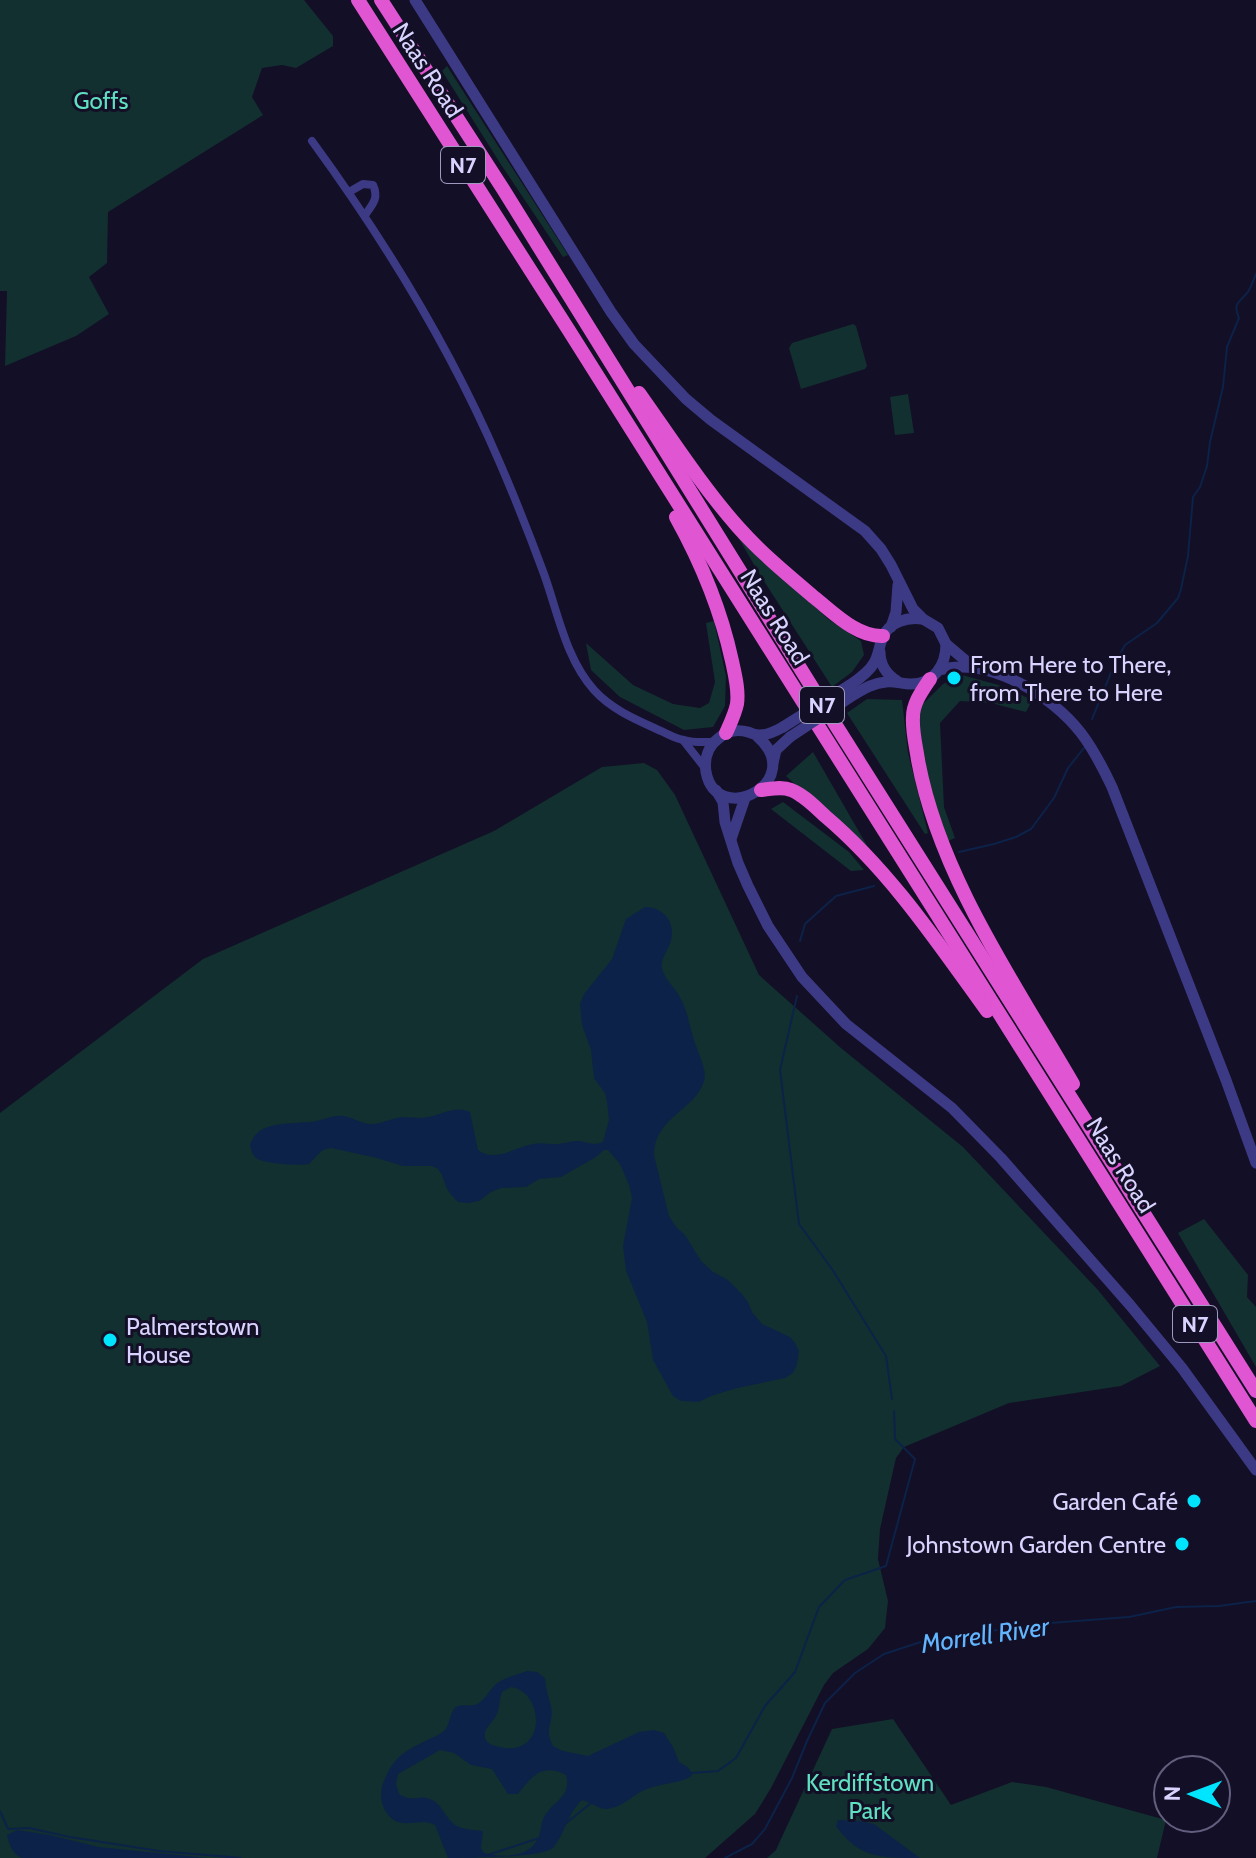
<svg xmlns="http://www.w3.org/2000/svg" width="1256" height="1858" font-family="Cabin,sans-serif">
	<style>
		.green { fill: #12302f }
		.water { fill: #0c2248; fill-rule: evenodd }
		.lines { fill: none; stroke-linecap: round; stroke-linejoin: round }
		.stream { stroke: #0c2248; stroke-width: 2 }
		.minor { stroke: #3d3a85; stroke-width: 8 }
		.tertiary { stroke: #3d3a85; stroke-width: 11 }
		.trunk { stroke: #e055d1; stroke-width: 14 }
		.tertiary-bridge { stroke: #3d3a85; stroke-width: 11 }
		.poi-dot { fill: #00e5ff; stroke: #130f26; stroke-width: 3 }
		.labels { text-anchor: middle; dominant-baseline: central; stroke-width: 6; stroke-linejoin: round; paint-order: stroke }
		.shield { fill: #130f26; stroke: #9e99be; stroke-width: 2 }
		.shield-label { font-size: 22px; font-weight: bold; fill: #d9d4ff }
		.street-label { font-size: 24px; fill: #d9d4ff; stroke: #130f26 }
		.park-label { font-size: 24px; fill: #5fe0c0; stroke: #130f26 }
		.poi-label { font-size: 24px; fill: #d9d4ff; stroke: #130f26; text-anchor: start }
		.water-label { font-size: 26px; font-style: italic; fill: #62b6ff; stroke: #130f26 }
	</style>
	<rect width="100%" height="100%" fill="#130f26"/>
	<g class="green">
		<path d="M0 0H304L333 36V46L296 68 282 65 262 68 252 97 263 115 108 212 107 263 89 277 109 314 76 336 5 366 7 291H0Z"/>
		<path d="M447 66 568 255 563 257 500 163 442 71Z"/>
		<path d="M853 324 856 326 867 366 865 369 801 389 789 348 792 343Z"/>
		<path d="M908 394 914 433 895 435 890 397Z"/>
		<path d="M734 530 828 619 861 641 864 655 852 672 832 687 760 575Z"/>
		<path d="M714 621 726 676 725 706 713 727 684 730 620 697 591 670 586 643 633 685 673 704 700 708 709 703 715 682 706 623Z"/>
		<path d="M962 675 1002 686 1032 700 1026 712 991 703 960 701 940 723 944 807 955 838 946 842 923 766 917 710 943 684Z"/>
		<path d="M867 699 902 700 908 753 928 833 925 834 847 713Z"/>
		<path d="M813 752 873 856 786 776Z"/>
		<path d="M644 763 657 770 675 795 759 975 841 1048 963 1147 1098 1290 1160 1366 1121 1386 1009 1403 904 1447 896 1458 880 1529 878 1559 888 1601 885 1628 868 1649 833 1673 824 1685 771 1788 755 1814 705 1858H0V1113L203 959 494 831 602 767Z"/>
		<path d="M783 802 849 852 864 870 851 871 771 809Z"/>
		<path d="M1204 1219 1248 1275 1247 1297 1256 1307V1367L1178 1233Z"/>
		<path d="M893 1719 951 1805 1012 1782 1046 1787 1166 1820 1157 1858H767L776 1850 780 1841 832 1729Z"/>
	</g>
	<g class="water">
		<path d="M645 907C662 907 676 921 671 940 669 952 657 959 664 974 667 981 674 987 678 994 687 1008 689 1024 694 1040 697 1050 702 1059 704 1069 705 1073 705 1076 704 1081 696 1110 654 1117 654 1155L669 1216 676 1227 685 1235 701 1261 713 1272 728 1280 741 1293 748 1302 752 1312 762 1324 790 1337 795 1343 799 1351 797 1365 793 1373 785 1378 737 1388 711 1396 699 1402 681 1401 673 1396 653 1360 647 1322 626 1271 623 1246 632 1198 629 1185 620 1164 608 1150H604L596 1157 561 1177 539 1179 526 1187 501 1188 491 1192 479 1201 468 1203 458 1202 452 1196 446 1187 442 1175 438 1169 432 1166H403L377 1158 331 1148C319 1149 318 1156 309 1164 300 1166 263 1164 256 1158 252 1154 251 1150 250 1145 257 1121 288 1124 308 1122 320 1122 332 1114 344 1116 355 1118 363 1125 374 1124 384 1123 394 1117 404 1117 412 1117 420 1119 428 1117 443 1114 456 1105 470 1112L478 1150C495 1163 515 1147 533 1144 542 1142 550 1145 559 1144 566 1143 571 1141 578 1141 588 1142 593 1146 603 1142L609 1120 607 1102 605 1093 594 1078 591 1050 582 1025 580 1004 584 994 612 959 626 919Z"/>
		<path d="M527 1671 537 1672 545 1678C546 1690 548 1695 551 1706 555 1723 543 1727 553 1746L563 1751 588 1756 639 1732 654 1730 664 1733 673 1747 679 1762C686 1766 691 1768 692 1776 678 1784 662 1783 647 1789 633 1794 623 1808 606 1809 599 1809 590 1802 582 1800 566 1816 566 1832 553 1848 540 1858 469 1858 448 1858L435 1825C419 1817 403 1831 389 1816 380 1806 379 1792 384 1781 394 1756 404 1752 427 1740 432 1738 439 1735 444 1731 450 1725 449 1716 454 1709 459 1702 469 1708 477 1704 485 1700 488 1692 494 1686 502 1678 516 1675 527 1671ZM511 1687C545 1692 547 1758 500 1747 494 1746 487 1744 485 1738 483 1729 492 1723 496 1716 500 1709 499 1700 502 1692ZM440 1750 454 1753 471 1765 492 1769 508 1794H518C532 1776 542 1763 566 1775 572 1797 553 1801 544 1817 541 1823 541 1830 539 1836 531 1858 503 1858 484 1853L481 1848 483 1831C474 1830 465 1830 457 1826 446 1820 442 1803 430 1799 417 1794 413 1803 399 1794L396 1784 398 1774Z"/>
		<path d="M838 1820 861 1821 874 1824 920 1858C879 1858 859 1858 836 1826Z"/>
		<path d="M17 1830 50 1835 99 1847 207 1858H22C12 1854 9 1844 7 1835Z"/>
	</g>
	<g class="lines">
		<g class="stream">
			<path d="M1092 719 1115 663 1125 645 1157 623 1178 598 1181 589 1188 556 1193 497 1200 487 1207 466 1210 442 1223 387 1227 347 1239 318C1233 303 1238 304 1247 293 1251 288 1253 280 1256 274"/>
			<path d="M959 852 994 844 1016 837 1031 829 1054 798 1068 768 1084 748"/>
			<path d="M800 941 805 924 836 896 874 886"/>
			<path d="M797 996 780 1070 799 1224 832 1269 886 1356 892 1399"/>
			<path d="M691 1773 718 1771 736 1758 765 1706 795 1672 819 1607 845 1580 886 1566 915 1459 895 1439 894 1411"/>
			<path d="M0 1811 8 1829 29 1828 70 1837 159 1851 241 1858"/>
			<path d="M565 1824 591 1803"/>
			<path d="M488 1855 539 1838"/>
			<path d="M725 1858 752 1844 765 1829 792 1778 807 1741 825 1703 855 1673 884 1654 930 1639 1050 1623 1129 1617 1176 1607 1219 1606 1256 1601"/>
		</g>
		<g class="minor">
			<path d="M312 141C385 241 450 347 499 461 515 498 530 536 544 574 558 613 566 659 594 690 612 710 637 720 661 731 668 734 676 739 684 740 693 743 704 742 714 742"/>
			<path d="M349 192 363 184 373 185C379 198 373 204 365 215"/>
			<path d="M683 740 705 768"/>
		</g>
		<g class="tertiary">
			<path d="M415 0 611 312 634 344 686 399 711 420 865 531 881 549 891 565 913 609 923 619 938 628 946 644 972 666"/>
			<path d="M891 627 896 612 898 585"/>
			<path d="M880 652C880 665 886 674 897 681"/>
			<path d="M939 670C988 656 1052 695 1081 733 1094 750 1103 768 1112 787L1226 1080 1256 1163"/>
			<path d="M850 685C859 679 869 672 874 663 879 655 879 645 883 637 889 622 907 617 922 619"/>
			<path d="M855 694C865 688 874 683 886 682 895 681 902 684 911 684 934 684 946 665 946 644"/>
			<path d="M757 736C809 781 717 829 706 772 704 759 708 746 719 738 727 731 738 729 748 732 754 734 754 735 760 735 768 735 776 731 783 727"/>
			<path d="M773 763 776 750 790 737"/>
			<path d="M716 790 723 802 725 822 738 863 748 886 768 926 802 977 846 1024 952 1108 1001 1158 1130 1305 1182 1368 1256 1470"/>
			<path d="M731 839 745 798"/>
		</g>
		<g class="trunk">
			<path d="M358 0 568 329 1256 1421"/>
			<path d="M381 0 503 189 823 705 1256 1391"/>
			<path d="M639 393C671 438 701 485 738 527 761 553 788 575 815 598 834 613 857 637 883 636"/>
			<path d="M676 517C701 562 721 610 732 661 735 675 739 690 737 704 735 714 730 724 726 733"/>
			<path d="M930 679C922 691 913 703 913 717 912 731 916 746 918 760 939 875 1015 984 1073 1084"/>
			<path d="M761 790C770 789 782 786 791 790 804 795 815 807 825 816 890 871 938 943 987 1011"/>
		</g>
		<g class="tertiary-bridge">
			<path d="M783 727 850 685"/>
			<path d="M790 737 855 694"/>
		</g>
	</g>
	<g class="poi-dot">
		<circle cx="954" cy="678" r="8"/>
		<circle cx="110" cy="1340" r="8"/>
		<circle cx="1194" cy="1501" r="8"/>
		<circle cx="1182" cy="1544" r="8"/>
	</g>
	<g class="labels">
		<g class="shield">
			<rect x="441" y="147" width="44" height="36" rx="6"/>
			<rect x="800" y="687" width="44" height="36" rx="6"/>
			<rect x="1173" y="1306" width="44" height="36" rx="6"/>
		</g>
		<g class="shield-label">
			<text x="463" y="165">N7</text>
			<text x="822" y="705">N7</text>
			<text x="1195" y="1324">N7</text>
		</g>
		<g class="street-label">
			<text transform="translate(428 70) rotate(57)">Naas Road</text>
			<text transform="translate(775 617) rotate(58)">Naas Road</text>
			<text transform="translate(1121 1165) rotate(58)">Naas Road</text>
		</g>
		<g class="park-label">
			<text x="101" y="100">Goffs</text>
			<text x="870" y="1782">Kerdiffstown<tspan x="870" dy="28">Park</tspan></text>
		</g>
		<g class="poi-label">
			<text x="970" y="664">From Here to There,<tspan x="970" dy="28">from There to Here</tspan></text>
			<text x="126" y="1326">Palmerstown<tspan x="126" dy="28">House</tspan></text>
			<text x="1178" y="1501" text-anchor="end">Garden Café</text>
			<text x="1166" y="1544" text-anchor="end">Johnstown Garden Centre</text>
		</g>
		<g class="water-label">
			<text transform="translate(985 1635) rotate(-8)">Morrell River</text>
		</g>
	</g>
	<g transform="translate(1192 1794) rotate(271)"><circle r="38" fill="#130f26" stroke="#625e7d" stroke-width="2"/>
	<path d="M0-6L14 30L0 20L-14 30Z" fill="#00e5ff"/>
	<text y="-12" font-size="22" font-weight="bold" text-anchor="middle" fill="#d9d4ff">N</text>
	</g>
</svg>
